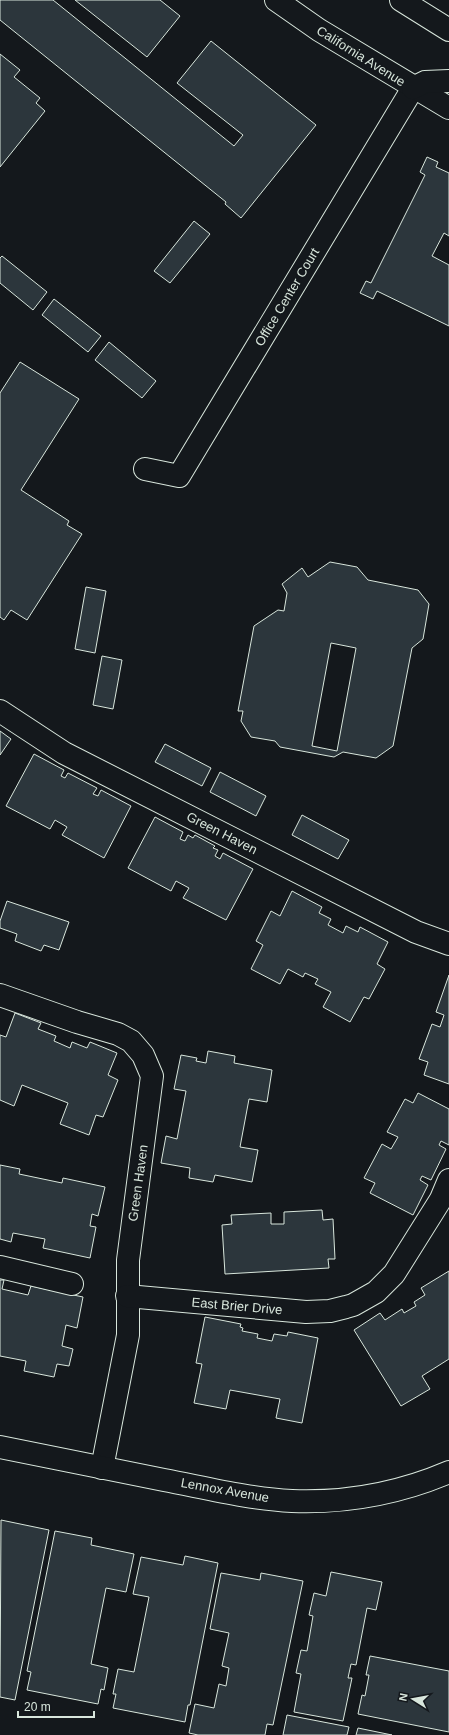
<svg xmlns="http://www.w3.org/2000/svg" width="449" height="1735" font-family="Helvetica,sans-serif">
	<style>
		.building { fill: #2c363c; stroke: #d8e6dc; fill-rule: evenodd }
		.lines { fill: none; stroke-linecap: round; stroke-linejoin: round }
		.street-casing { stroke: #d8e6dc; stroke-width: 24 }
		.secondary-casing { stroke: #d8e6dc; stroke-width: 24 }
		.primary-casing { stroke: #d8e6dc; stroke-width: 24 }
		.street { stroke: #14181c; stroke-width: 22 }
		.secondary { stroke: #14181c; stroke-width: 22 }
		.primary { stroke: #14181c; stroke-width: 22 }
		.labels { text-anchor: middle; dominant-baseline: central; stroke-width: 3; stroke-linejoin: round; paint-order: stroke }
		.street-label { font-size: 13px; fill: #d8e6dc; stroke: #14181c }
	</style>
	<rect width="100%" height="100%" fill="#14181c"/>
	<g class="building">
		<path d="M0 0H53L234 146 243 135 177 83 211 41 316 125 241 218 225 204 226 202 0 20Z"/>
		<path d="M75 0H160L180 16 147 57Z"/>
		<path d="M0 54 20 70 14 77 40 98 36 103 45 111 0 167Z"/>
		<path d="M427 157 438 162 436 167 449 173V236L444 233 432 256 449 265V326L377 291 373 299 360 293 366 281 371 283 425 175 420 172Z"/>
		<path d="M194 221 210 234 170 283 154 271Z"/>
		<path d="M2 256 47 292 33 310 0 283V258Z"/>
		<path d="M54 299 101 336 88 352 42 315Z"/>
		<path d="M109 342 156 381 142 398 95 360Z"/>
		<path d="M20 362 79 399 21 490 69 521 67 525 82 534 27 620 11 610 4 620 0 617V393Z"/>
		<path d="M330 562 357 567 368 580 418 590 429 604 423 639 412 648 393 746 376 758 343 752 334 757 280 747 275 741 251 737 241 721 243 711H238L254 626 278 610 284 611 287 593 282 584 302 568 308 577ZM331 643 356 648 337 751 312 746Z"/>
		<path d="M86 587 106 591 95 653 75 649Z"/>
		<path d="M102 656 122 660 113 709 93 705Z"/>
		<path d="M0 731 11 739 0 755Z"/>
		<path d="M165 744 211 768 202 786 155 762Z"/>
		<path d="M34 754 64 770 61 776 65 778 68 773 97 788 93 794 98 796 101 790 131 806 104 858 62 835 67 827 55 820 50 829 6 806Z"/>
		<path d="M220 772 266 796 256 816 210 792Z"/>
		<path d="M302 815 349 840 338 859 292 835Z"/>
		<path d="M155 817 183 832 180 839 185 841 188 835 193 838 195 835 215 846 213 848 218 850 215 856 220 859 223 853 253 869 226 920 183 898 189 888 176 881 171 891 128 868Z"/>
		<path d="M292 891 322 907 319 913 331 919 328 925 343 933 346 926 358 932 360 927 388 942 377 964 385 969 369 999 364 997 350 1022 323 1007 331 992 315 984 318 979 305 973 303 977 288 969 280 984 251 969 263 945 256 941 271 911 280 916Z"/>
		<path d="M7 901 69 922 59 950 44 945 41 951 15 941 17 934 0 928V921Z"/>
		<path d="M449 975V1084L424 1075 428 1062 419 1059 432 1024 440 1027 444 1015 436 1012Z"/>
		<path d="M15 1013 41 1023 38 1029 56 1036 54 1041 70 1048 72 1042 87 1048 90 1042 117 1053 108 1075 118 1080 103 1117 96 1115 89 1135 60 1124 68 1103 22 1085 14 1106 0 1100V1035L6 1037Z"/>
		<path d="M208 1051 235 1056 234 1063 272 1070 267 1102 249 1099 240 1147 258 1150 252 1182 215 1175 213 1182 189 1178 190 1168 161 1163 166 1136 177 1139 186 1091 174 1089 181 1055 197 1058 196 1061 206 1063Z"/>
		<path d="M418 1093 449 1109V1145L441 1141 439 1145 446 1149 431 1180 422 1176 420 1180 428 1185 413 1215 370 1193 375 1183 364 1178 382 1144 391 1149 398 1137 387 1132 405 1099 413 1103Z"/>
		<path d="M0 1165 20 1169 19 1174 62 1183 63 1178 105 1187 98 1216 92 1214 90 1226 96 1227 90 1258 43 1248 45 1239 13 1233 11 1242 0 1239Z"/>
		<path d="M322 1210 323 1220 333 1219 335 1259H328L329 1268 225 1274 222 1225 232 1224 231 1215 271 1213V1224H284V1212Z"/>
		<path d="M449 1271V1359L422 1376 430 1389 401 1406 354 1330 380 1313 385 1320 402 1309 404 1313 416 1306 414 1302 425 1295 421 1288Z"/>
		<path d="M0 1280H4L2 1289 28 1295 31 1286 83 1297 77 1328 66 1325 62 1346 73 1349 69 1366 57 1364 54 1377 24 1371 26 1361 0 1356Z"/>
		<path d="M205 1317 241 1324 240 1327 243 1328 242 1331 258 1334 257 1338 272 1341 274 1334 287 1336 288 1332 318 1338 302 1423 276 1418 280 1399 230 1390 226 1409 194 1403 202 1364 196 1363Z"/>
		<path d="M1 1520 49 1530 15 1700 0 1697Z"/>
		<path d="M55 1531 92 1538 91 1545 134 1554 126 1592 106 1588 91 1664 108 1668 104 1690 101 1689 98 1704 27 1690 31 1672 27 1671Z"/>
		<path d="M185 1556 218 1563 190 1705H188L185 1722 113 1708 116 1694H113L118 1669 134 1672 149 1597 133 1594 141 1557 183 1565Z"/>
		<path d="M331 1572 382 1582 376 1610 367 1608 356 1665 351 1664 348 1678H352L343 1721 294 1712 301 1674 296 1673 301 1650 307 1651 313 1616 309 1615 314 1593 326 1596Z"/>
		<path d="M221 1573 260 1580 261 1573 303 1581 273 1725 267 1724 265 1735H198L189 1733 195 1704 214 1708 219 1684 226 1686 229 1668 222 1666 229 1633 210 1629Z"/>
		<path d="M370 1656 449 1671V1732L358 1714 362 1695 365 1696 369 1675H366Z"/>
		<path d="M287 1715 349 1727 347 1735H283Z"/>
		<path d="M358 1728 392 1735H356Z"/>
	</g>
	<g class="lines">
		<defs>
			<g id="street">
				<path d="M145 469 179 476 413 88"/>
				<path d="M0 711 64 753 416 932 449 944"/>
				<path d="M0 995 77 1022 118 1034 131 1041 143 1055 152 1076 128 1260V1335L102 1468"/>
				<path d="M0 1267 72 1284"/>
				<path d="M127 1296 306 1312 330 1311 346 1307 353 1305 376 1292 394 1274 441 1199 449 1180"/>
			</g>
			<path id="secondary" d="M0 1447C55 1458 109 1469 164 1480 206 1488 249 1499 292 1501 346 1503 400 1493 449 1472"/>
			<g id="primary">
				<path d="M276 0 319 30 449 108"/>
				<path d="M401 0 449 30"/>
				<path d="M413 88 425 82 449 81"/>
			</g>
		</defs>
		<use href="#street" class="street-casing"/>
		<use href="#secondary" class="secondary-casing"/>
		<use href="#primary" class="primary-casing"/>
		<use href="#street" class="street"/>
		<use href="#secondary" class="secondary"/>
		<use href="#primary" class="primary"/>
	</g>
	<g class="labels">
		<g class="street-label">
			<text transform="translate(361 56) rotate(32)">California Avenue</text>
			<text transform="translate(287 297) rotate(-59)">Office Center Court</text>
			<text transform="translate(222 833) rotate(27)">Green Haven</text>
			<text transform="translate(138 1183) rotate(-82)">Green Haven</text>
			<text transform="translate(237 1306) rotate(5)">East Brier Drive</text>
			<text transform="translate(225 1490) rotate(10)">Lennox Avenue</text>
		</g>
	</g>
	<g transform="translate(413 1699) rotate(281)" stroke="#14181c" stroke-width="3" paint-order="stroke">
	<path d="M0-3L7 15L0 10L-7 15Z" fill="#d8e6dc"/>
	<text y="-6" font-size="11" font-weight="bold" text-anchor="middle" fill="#d8e6dc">N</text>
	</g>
	<path d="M18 1711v6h76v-6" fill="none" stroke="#d8e6dc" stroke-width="2"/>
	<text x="24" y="1711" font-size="12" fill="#d8e6dc" stroke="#14181c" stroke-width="3" paint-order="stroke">20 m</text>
</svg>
